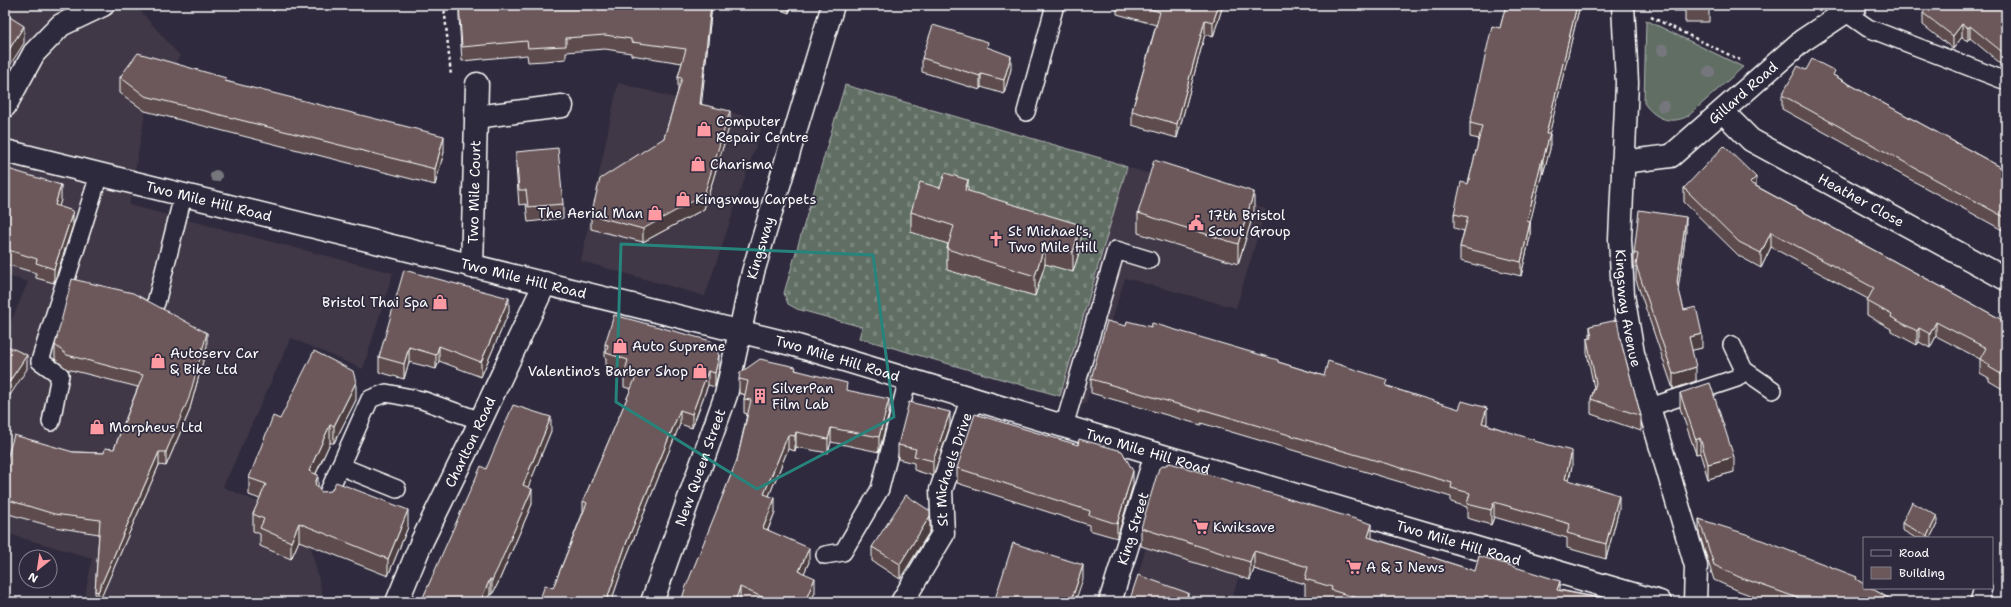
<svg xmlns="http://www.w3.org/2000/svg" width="2011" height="607" font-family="'Shantell Sans',sans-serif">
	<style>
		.built { fill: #413846 }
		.grass { fill: #606e64; stroke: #b0b6b2 }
		.cemetery { fill: url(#cemetery-stones); stroke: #b0b6b2 }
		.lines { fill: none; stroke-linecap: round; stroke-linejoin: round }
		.lane-casing { stroke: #fff; stroke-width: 20 }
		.street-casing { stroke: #fff; stroke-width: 25 }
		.secondary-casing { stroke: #fff; stroke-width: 25 }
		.primary-casing { stroke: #fff; stroke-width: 25 }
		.path { stroke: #fff; stroke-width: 2.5; stroke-dasharray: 3 3; stroke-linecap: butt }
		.lane { stroke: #2f2a3d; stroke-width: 17 }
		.street { stroke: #2f2a3d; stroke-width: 22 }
		.secondary { stroke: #2f2a3d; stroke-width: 22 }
		.primary { stroke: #2f2a3d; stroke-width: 22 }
		.tree { fill: #76777d }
		.wall { fill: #5d4c4d; stroke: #fff }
		.shaded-wall { fill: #4c3e3f; stroke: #fff }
		.building { fill: #6c585a; stroke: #fff }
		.marked { fill: none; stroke: #27847c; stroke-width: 3; stroke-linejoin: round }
		.labels { text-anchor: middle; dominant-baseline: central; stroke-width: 3.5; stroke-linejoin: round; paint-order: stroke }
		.street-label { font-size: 14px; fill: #fff; stroke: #2f2a3d }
		.poi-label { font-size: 14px; fill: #fff; stroke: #2f2a3d; text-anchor: start }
	</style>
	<defs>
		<pattern id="cemetery-stones" width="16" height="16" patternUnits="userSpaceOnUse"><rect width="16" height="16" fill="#606e64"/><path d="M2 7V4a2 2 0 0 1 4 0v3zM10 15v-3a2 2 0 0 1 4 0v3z" fill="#78847b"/></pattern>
	</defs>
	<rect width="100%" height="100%" fill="#2f2a3d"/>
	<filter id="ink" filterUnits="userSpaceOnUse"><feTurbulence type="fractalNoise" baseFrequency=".025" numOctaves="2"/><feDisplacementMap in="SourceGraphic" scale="8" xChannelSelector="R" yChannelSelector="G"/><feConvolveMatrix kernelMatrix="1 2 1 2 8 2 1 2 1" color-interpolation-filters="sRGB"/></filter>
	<g filter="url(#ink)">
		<g class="built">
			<path d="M5 5H135L180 56 147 103 129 205 393 273 363 369 291 338 223 487 305 522 324 602H84L92 558 5 533V335L28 282 5 275Z"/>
			<path d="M618 83 764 121 705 296 581 261Z"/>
			<path d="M1127 167 1266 209 1236 308 1125 278 1086 404 1060 396Z"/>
			<path d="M1166 474 1261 502 1231 602H1192L1136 583Z"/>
		</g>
		<path class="grass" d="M1646 20 1743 67 1688 116C1671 125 1655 119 1644 103Z"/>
		<path class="cemetery" d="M845 85 1104 159 1127 167 1060 396 859 338 862 327 797 309 788 304 784 293Z"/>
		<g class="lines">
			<defs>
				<g id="lane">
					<path d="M1845 12 1868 28 2006 81"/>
					<path d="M1026 112 1055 5"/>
					<path d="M156 303 183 196"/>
					<path d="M1732 345 1744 370 1773 390"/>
					<path d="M1650 407 1737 378 1744 370"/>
					<path d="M51 422 60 375 40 361 99 175"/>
					<path d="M1064 426 1116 250 1149 260"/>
					<path d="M340 466 397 489"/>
					<path d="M325 500 370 399 386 393 422 400 481 421"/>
					<path d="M825 555 843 552 880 489 908 379"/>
					<path d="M1979 602 1983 588"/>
				</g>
				<g id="street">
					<path id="s1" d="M1623 5 1627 83 1620 239 1623 295 1633 353 1696 566 1695 602"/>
					<path d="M5 106 34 53 61 25 103 5"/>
					<path id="s2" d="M1723 112 1751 140 2006 279"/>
					<path d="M476 117 562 106"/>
					<path id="s3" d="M1623 162 1671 156 1802 41 1856 5"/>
					<path id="s4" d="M472 267 477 84"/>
					<path id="s5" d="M397 602 422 541 472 439 545 283"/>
					<path id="s6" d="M902 602 943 534 941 490 972 399"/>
					<path id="s7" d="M1110 602 1156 454"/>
				</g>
				<g id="secondary">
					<path id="s8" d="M652 602 726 395 753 272 833 5"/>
				</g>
				<g id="primary">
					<path id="s9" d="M5 151 791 344 1156 454 1660 602"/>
				</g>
			</defs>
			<use href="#lane" class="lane-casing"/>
			<use href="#street" class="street-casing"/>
			<use href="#secondary" class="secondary-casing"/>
			<use href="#primary" class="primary-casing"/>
			<g class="path">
				<path d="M444 5 451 76"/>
				<path d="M1651 17 1740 60"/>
			</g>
			<use href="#lane" class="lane"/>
			<use href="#street" class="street"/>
			<use href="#secondary" class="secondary"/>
			<use href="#primary" class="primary"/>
		</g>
		<g class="tree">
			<circle cx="1663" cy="50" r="6"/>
			<circle cx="1709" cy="72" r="6"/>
			<circle cx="1663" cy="106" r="6"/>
			<circle cx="216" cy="176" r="6"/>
		</g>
		<g class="wall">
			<path d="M268 5H281L273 11Z"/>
			<path d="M459 5 515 6 532 5H712L701 104 730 124 704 209 643 242 591 229V215L664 138 678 91V77L682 63 631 55V53L605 49 566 52V59L545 61 528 62 527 55 462 61 459 17Z"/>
			<path d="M767 5H792L789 13Z"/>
			<path d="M1117 5H1223L1213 37 1205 34 1177 138 1132 125V111L1156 25 1117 14Z"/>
			<path d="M1506 5H1580L1549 134 1550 149 1543 174 1542 173 1530 222V237L1521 276 1460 261V247L1464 231 1454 228V214L1468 184 1479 139 1470 137V123L1500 28Z"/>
			<path d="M1674 5H1709V22H1685V11H1674Z"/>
			<path d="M2006 5V68L1970 38 1968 41 1962 37 1953 49 1923 25V13Z"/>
			<path d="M988 48 1011 69 1004 94 981 87 980 90 922 72V58Z"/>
			<path d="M1835 76 1881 102 2006 170V232L1782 109V95Z"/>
			<path d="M120 77 226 81 444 152 435 185 145 111 120 93Z"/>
			<path d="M516 152 563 204V218L528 222 526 204 519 205 516 166Z"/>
			<path d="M5 168 61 200 59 206 73 225 54 283 36 278V273L5 264Z"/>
			<path d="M1756 186 2006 322V391L1989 381V378L1980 373V359L1936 336 1930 348 1919 342 1917 345 1891 331V329L1867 315V301L1868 299 1771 247 1761 268 1739 256 1684 202V188Z"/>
			<path d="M940 188 968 191 1081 246 1073 272 1045 264 1035 296 947 270V249L948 244 911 232V212Z"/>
			<path d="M1254 212 1238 264 1138 233V213Z"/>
			<path d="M1686 232 1678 287 1684 310 1702 348 1692 350 1696 381 1673 389 1636 280V268L1634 267V253Z"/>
			<path d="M509 312 481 377 439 361 436 369 409 362 404 379 379 372V357Z"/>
			<path d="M1126 326 1278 362 1324 376 1388 386 1487 422 1486 424 1534 441 1572 466 1569 480 1619 509 1606 559 1567 548V538L1494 517 1491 525 1467 518V507L1451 502V497L1201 423V425L1091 393V379Z"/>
			<path d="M1590 326 1621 342 1641 416V431L1591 414V399L1594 388 1587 353V339L1590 338Z"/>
			<path d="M605 344 719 369 715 387 708 385 692 428 680 424 626 558 611 602H539L553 588 583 512V501L631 389 624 387V372L606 367V358H605Z"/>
			<path d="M55 345 207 346 189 412 166 466 159 465 99 602H95V591L99 534 54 527 5 513V465L73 452 104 453 114 449 138 387 67 369 55 359Z"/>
			<path d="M796 370 847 391 889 413 879 452 831 442 828 453 796 447 795 451 788 449 769 496 775 512 768 530 809 562 804 573 815 592 811 601 813 602H681L737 460 747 414 744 413V399L745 395 739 393V379Z"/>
			<path d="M1680 393 1734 472 1708 479 1700 453 1696 454 1680 408Z"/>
			<path d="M356 400 334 443H330L316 474 318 487 321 492 408 527 388 576 299 541 291 559 260 546V534L253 531V514L260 499 249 495V478L280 419Z"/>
			<path d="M950 426 933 476 914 470V463L898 459V445Z"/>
			<path d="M551 431 528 487 532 504 498 583 492 595 490 594 486 602H421L486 469Z"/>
			<path d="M1078 445 1133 485 1117 538 1089 530V525L957 483V468Z"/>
			<path d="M1699 519 1857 580 1895 602H1769L1739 591 1714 580 1699 533Z"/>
			<path d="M1902 523 1937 524 1930 538H1916L1902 530Z"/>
			<path d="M1141 528 1372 538 1475 571 1560 590 1620 602H1324L1305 597V584L1254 569 1250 580 1141 546Z"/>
			<path d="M930 531 900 579 872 561V547Z"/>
		</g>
		<g class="shaded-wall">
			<path d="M273 5H281L273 11Z"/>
			<path d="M711 5H712L700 118V104Z"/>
			<path d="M789 5H792L789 13Z"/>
			<path d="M1219 5H1223L1213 37V22Z"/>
			<path d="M1577 5H1580L1546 148V134Z"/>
			<path d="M1205 20V34L1177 138V124Z"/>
			<path d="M1962 24V37L1953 49V36Z"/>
			<path d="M24 26V43L5 73V56Z"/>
			<path d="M1970 26V38L1968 41V28Z"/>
			<path d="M1011 56V69L1004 94V80Z"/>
			<path d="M981 74V87L980 90V76Z"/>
			<path d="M730 111V124L704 209 643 242V229Z"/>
			<path d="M1550 134V149L1543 174V159Z"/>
			<path d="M444 136V152L435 185V169Z"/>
			<path d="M1542 159V173L1527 236V221Z"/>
			<path d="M1756 177V192L1750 183Z"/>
			<path d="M968 180V200L965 190Z"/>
			<path d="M61 185V200L55 219V205Z"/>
			<path d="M1254 192V212L1238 264V244Z"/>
			<path d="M73 211V225L54 283V269Z"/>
			<path d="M1686 217V232L1677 297V282Z"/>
			<path d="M1530 222V237L1521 276V262Z"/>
			<path d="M1081 225V246L1073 272V252Z"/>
			<path d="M1771 232V247L1761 268V253Z"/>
			<path d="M1045 244V264L1035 296V276Z"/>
			<path d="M509 298V312L481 377V362Z"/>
			<path d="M1936 322V336L1930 348V334Z"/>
			<path d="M1919 328V342L1917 345V331Z"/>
			<path d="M207 333V346L189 412 166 466V452Z"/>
			<path d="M1702 334V348L1689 351V337Z"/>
			<path d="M439 346V361L436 369V355Z"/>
			<path d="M409 347V362L404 379V364Z"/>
			<path d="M27 355V369L5 403V388Z"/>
			<path d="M719 355V369L715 387V373Z"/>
			<path d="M1696 367V381L1673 389V374Z"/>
			<path d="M708 371V385L692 428V414Z"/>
			<path d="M356 382V400L334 443V426Z"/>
			<path d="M889 399V413L879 452V437Z"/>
			<path d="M1487 408V422L1482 437V423Z"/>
			<path d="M680 410V424L626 558 611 602H606L626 544Z"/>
			<path d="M950 412V426L933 476V461Z"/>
			<path d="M551 417V431L523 500V485Z"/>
			<path d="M330 425V443L309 488V471Z"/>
			<path d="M831 428V442L828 453V439Z"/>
			<path d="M796 432V447L795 451V436Z"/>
			<path d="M788 435V449L764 508V494Z"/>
			<path d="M1700 438V453L1696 454V440Z"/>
			<path d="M1572 451V466L1565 493V479Z"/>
			<path d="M159 452V465L99 602H98V592Z"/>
			<path d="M1734 457V472L1708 479V464Z"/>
			<path d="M1133 471V485L1117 538V524Z"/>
			<path d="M318 475V492L315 484Z"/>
			<path d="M532 489V504L498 583 492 595V580Z"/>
			<path d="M1619 495V509L1606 559V544Z"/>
			<path d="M775 498V512L763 542V528Z"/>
			<path d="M1494 502V517L1491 525V510Z"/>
			<path d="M408 510V527L388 576V559Z"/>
			<path d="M930 516V531L900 579V564Z"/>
			<path d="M1937 516V524L1930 538H1927V536Z"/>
			<path d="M299 523V541L291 559V542Z"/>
			<path d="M1372 524V542L1368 537Z"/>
			<path d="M809 548V562L799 585V571Z"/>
			<path d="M1254 551V569L1250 580V562Z"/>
			<path d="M1083 565V579L1075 602H1071Z"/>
			<path d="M815 578V592L811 602 806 599Z"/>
			<path d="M490 579V594L486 602H480Z"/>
			<path d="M1560 581V599L1557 590Z"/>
			<path d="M740 587V602H735Z"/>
			<path d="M1188 593V602H1185Z"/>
		</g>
		<g class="building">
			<path d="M459 5H515V6L532 5H711L700 104 730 111 704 195 643 229 591 215 600 179 664 138 682 78 678 77 686 49 631 42V39L605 35 566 38V46L545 47 528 48 527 41 462 47Z"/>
			<path d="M1137 5H1219L1213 22 1205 20 1177 124 1132 111 1160 12Z"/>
			<path d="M1506 5H1577L1546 134H1550L1543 159H1542L1527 221 1530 222 1521 262 1460 247 1468 217 1454 214 1461 182 1468 184 1482 126 1470 123 1492 26 1500 28Z"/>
			<rect x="1685" y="5" width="24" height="3"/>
			<path d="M1929 5H2006V55L1970 26 1968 28 1962 24 1953 36 1923 13Z"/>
			<path d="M5 14 24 26 5 56Z"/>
			<path d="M933 25 988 42 987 47 1011 56 1004 80 981 74 980 76 922 58Z"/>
			<path d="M138 53 226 78 225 81 444 136 435 169 145 96 120 77Z"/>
			<path d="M1812 59 1835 71 1833 75 1881 102 2006 170V218L1782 95 1798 66 1806 70Z"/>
			<path d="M1724 146 1756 177 1750 183 2006 322V377L1989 367 1990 365 1980 359 1986 348 1936 322 1930 334 1919 328 1917 331 1891 317 1892 315 1867 301 1874 288 1771 232 1761 253 1739 242 1684 188Z"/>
			<path d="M558 148 563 204 528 207 526 190H519L516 152Z"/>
			<path d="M1154 160 1254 192 1238 244 1138 213Z"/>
			<path d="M5 168 61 185 55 205 73 211 54 269 36 263 37 259 5 249Z"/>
			<path d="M945 173 968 180 965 190 1081 225 1073 252 1045 244 1035 276 947 249 954 226 911 212 920 182 940 188Z"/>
			<path d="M1639 210 1686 217 1677 282 1684 310 1696 307 1702 334 1689 337 1696 367 1673 374 1636 265 1638 254 1634 253Z"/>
			<path d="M404 270 509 298 481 362 439 346 436 355 409 347 404 364 379 357Z"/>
			<path d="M72 279 133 293 207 333 189 398 166 452H159L98 592 95 591 100 520 54 514 5 499V465L14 435 73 452 104 453 105 448 114 449 143 375 67 355 55 345Z"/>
			<path d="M614 315 711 341 719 355 715 373 708 371 692 414 680 410 626 544 606 602H539L545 585 553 588 587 503 583 501 636 377 624 374 628 360 606 353 608 345 605 344Z"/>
			<path d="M1617 320 1621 342 1641 416 1591 399 1596 383 1587 339 1592 338 1590 326Z"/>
			<path d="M1107 321 1126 326 1127 321 1151 327 1152 323 1278 360V362L1324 376 1328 361 1388 380 1386 386 1459 409 1462 401 1487 408 1482 423 1534 440V441L1572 451 1565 479 1619 495 1606 544 1567 533 1570 524 1494 502 1491 510 1467 504 1470 493 1451 488 1452 483 1225 416 1201 409V411L1091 379Z"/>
			<path d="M5 345 27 355 5 388Z"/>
			<path d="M314 351 353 371 356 382 334 426 330 425 309 471 318 475 315 484 321 492 331 491 336 482 408 510 388 559 299 523 291 542 260 528 264 519 253 514 266 484 249 478 273 416 280 419Z"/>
			<path d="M760 359 796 367 795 370 847 383 846 390 889 399 879 437 831 428 828 439 796 432 795 436 788 435 764 494 775 498 763 528 809 548 799 571 815 578 806 599 813 602H773L740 587 735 602H681L685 589 737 460 751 400 744 399 748 381 739 379 740 373Z"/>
			<path d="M1710 383 1734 457 1708 464 1700 438 1696 440 1680 393Z"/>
			<path d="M909 402 950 412 933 461 914 456 916 449 898 445Z"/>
			<path d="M513 405 551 417 523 485 532 489 498 568 492 580 490 579 480 602H421L481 466 486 469Z"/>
			<path d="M975 414 1078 445 1079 439 1122 451 1133 471 1117 524 1089 515 1090 511 957 468Z"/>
			<path d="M1170 463 1372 524 1368 537 1475 571 1479 556 1560 581 1557 590 1620 602H1440L1436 601V602H1370L1331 590 1332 587 1305 579 1308 567 1254 551 1250 562 1141 528 1159 468Z"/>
			<path d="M906 495 930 511V516L900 564 872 547Z"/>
			<path d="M1912 502 1937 516 1927 536 1902 523Z"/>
			<path d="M1699 519 1746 534 1857 577 1856 579 1864 584V588H1871L1895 602H1809L1739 577 1714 565Z"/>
			<path d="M1013 543 1083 565 1071 602H994Z"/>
			<path d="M1138 575 1188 593 1185 602H1129Z"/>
		</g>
	</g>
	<path class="marked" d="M621 244 873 255 894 417 757 489 616 402Z"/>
	<defs>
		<symbol id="shop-bare" viewBox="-9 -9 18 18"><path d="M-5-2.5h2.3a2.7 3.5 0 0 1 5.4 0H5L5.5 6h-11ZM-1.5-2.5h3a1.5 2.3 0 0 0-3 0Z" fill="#ff9aa2" stroke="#2f2a3d" stroke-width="2.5" paint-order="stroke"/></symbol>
		<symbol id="civic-bare" viewBox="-9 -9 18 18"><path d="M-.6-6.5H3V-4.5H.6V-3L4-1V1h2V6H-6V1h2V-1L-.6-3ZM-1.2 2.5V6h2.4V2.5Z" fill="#ff9aa2" stroke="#2f2a3d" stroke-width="2.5" paint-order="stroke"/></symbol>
		<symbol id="church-bare" viewBox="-9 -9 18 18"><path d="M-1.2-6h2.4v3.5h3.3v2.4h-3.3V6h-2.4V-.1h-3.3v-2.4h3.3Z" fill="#ff9aa2" stroke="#2f2a3d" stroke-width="2.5" paint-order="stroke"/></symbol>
		<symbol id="building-bare" viewBox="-9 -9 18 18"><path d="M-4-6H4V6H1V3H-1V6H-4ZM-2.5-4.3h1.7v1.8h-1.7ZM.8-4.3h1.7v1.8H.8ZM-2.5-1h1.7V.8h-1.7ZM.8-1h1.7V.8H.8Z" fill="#ff9aa2" stroke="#2f2a3d" stroke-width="2.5" paint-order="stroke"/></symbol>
		<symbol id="supermarket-bare" viewBox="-9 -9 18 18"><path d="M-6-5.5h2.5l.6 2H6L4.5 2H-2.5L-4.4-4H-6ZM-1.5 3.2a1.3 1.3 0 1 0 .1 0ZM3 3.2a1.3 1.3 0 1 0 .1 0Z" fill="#ff9aa2" stroke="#2f2a3d" stroke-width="2.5" paint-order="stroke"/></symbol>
	</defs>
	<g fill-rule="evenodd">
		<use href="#shop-bare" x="693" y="118" width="22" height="22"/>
		<use href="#shop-bare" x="687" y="153" width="22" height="22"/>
		<use href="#shop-bare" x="672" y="188" width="22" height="22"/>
		<use href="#shop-bare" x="644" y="202" width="22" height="22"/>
		<use href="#civic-bare" x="1185" y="212" width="22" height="22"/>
		<use href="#church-bare" x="985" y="228" width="22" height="22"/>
		<use href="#shop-bare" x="429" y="291" width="22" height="22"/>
		<use href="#shop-bare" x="609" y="335" width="22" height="22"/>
		<use href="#shop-bare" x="147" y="350" width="22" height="22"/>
		<use href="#shop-bare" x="689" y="360" width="22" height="22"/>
		<use href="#building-bare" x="749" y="385" width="22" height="22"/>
		<use href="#shop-bare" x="86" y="416" width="22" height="22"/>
		<use href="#supermarket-bare" x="1190" y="516" width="22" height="22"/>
		<use href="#supermarket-bare" x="1343" y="556" width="22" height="22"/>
	</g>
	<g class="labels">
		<g class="street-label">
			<text stroke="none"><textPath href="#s3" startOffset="144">Gillard Road</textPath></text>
			<text stroke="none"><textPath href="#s4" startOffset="75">Two Mile Court</textPath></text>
			<text stroke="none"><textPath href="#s2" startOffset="165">Heather Close</textPath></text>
			<text stroke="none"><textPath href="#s9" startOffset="210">Two Mile Hill Road</textPath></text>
			<text stroke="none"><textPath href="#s8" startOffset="371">Kingsway</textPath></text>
			<text stroke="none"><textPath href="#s9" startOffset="534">Two Mile Hill Road</textPath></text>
			<text stroke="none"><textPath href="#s1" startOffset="304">Kingsway Avenue</textPath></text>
			<text stroke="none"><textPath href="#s9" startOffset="858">Two Mile Hill Road</textPath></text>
			<text stroke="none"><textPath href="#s5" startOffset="176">Charlton Road</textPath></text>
			<text stroke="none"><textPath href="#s9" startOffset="1182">Two Mile Hill Road</textPath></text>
			<text stroke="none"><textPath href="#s8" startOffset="143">New Queen Street</textPath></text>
			<text stroke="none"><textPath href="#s6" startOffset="146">St Michaels Drive</textPath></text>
			<text stroke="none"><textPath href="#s7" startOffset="77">King Street</textPath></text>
			<text stroke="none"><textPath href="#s9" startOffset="1506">Two Mile Hill Road</textPath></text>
		</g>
		<g class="poi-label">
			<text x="716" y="121">Computer<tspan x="716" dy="16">Repair Centre</tspan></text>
			<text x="710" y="164">Charisma</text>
			<text x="695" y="199">Kingsway Carpets</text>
			<text x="643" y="213" text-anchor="end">The Aerial Man</text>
			<text x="1208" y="215">17th Bristol<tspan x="1208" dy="16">Scout Group</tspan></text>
			<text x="1008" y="231">St Michael's,<tspan x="1008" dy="16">Two Mile Hill</tspan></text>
			<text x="428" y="302" text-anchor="end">Bristol Thai Spa</text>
			<text x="632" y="346">Auto Supreme</text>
			<text x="170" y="353">Autoserv Car<tspan x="170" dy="16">&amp; Bike Ltd</tspan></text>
			<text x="688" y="371" text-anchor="end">Valentino's Barber Shop</text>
			<text x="772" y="388">SilverPan<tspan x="772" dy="16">Film Lab</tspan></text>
			<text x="109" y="427">Morpheus Ltd</text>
			<text x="1213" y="527">Kwiksave</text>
			<text x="1366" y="567">A &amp; J News</text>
		</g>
	</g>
	<rect width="2011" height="607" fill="none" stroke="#2f2a3d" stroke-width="20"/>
	<rect x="10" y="10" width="1991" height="587" fill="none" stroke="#fff" stroke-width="1.5" filter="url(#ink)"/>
	<rect x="1863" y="537" width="130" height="52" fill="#2f2a3d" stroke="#827f8b"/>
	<rect x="1871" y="550" width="20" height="6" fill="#2f2a3d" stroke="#827f8b"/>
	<text x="1899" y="557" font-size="12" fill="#ffffff">Road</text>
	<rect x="1871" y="567" width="20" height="12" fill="#6c585a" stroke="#827f8b"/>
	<text x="1899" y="577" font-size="12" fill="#ffffff">Building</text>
	<g transform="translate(38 569) rotate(210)"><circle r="19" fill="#2f2a3d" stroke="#827f8b"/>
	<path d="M0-3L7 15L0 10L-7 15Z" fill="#ff9aa2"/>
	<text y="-6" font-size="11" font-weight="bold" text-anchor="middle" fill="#ffffff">N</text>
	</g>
</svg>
